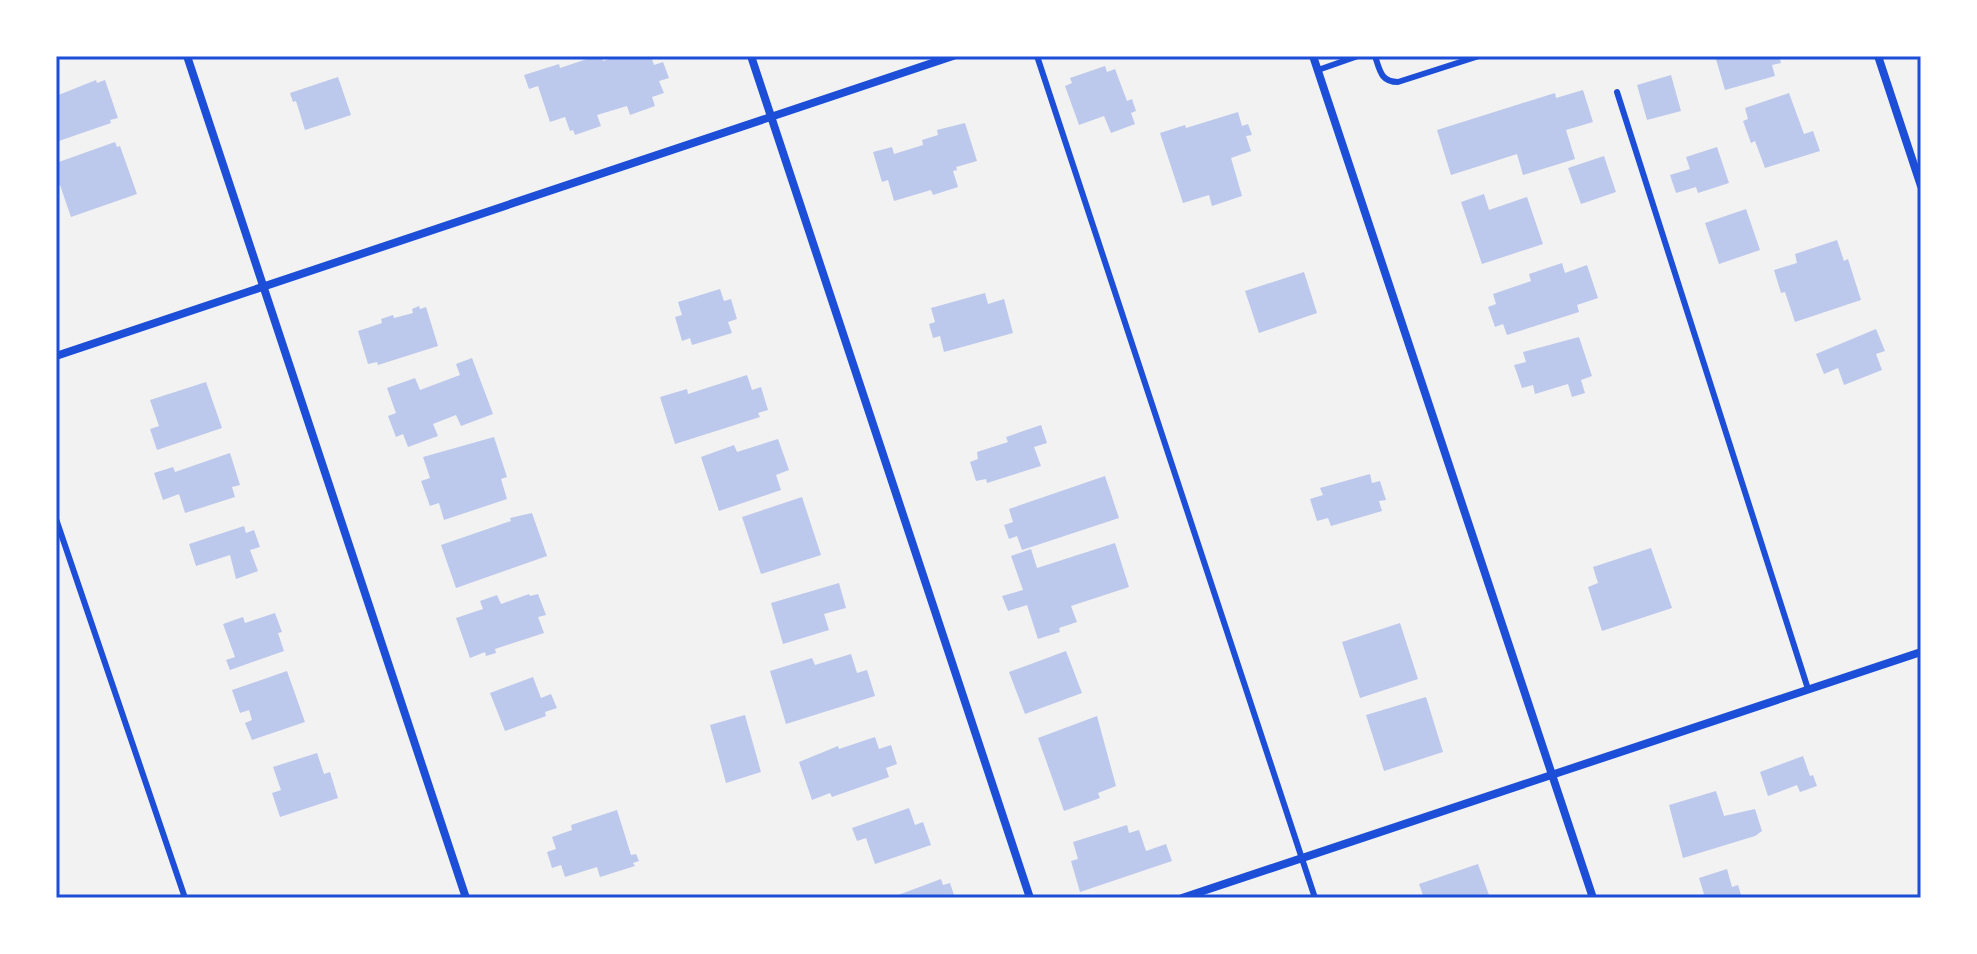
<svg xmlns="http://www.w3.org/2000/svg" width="1977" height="954" font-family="Karla,sans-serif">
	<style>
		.building { fill: #bdc9ec }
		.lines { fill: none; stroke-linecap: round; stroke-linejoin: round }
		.service { stroke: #1d4ed8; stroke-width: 6 }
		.minor { stroke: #1d4ed8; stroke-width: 8 }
		.neatline { fill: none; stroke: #1d4ed8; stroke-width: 3 }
	</style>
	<rect width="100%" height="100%" fill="#f2f2f2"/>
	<g class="building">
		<path d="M596 56H601L603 61 619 56H651L654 65 663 62 669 78 659 81 664 93 652 97 655 106 630 115 627 106 597 115 601 126 575 135 573 130 570 131 565 117 550 122 538 86 529 89 524 75 559 64 560 68Z"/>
		<path d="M1715 56H1779L1781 63 1772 65 1775 76 1725 90Z"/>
		<path d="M1105 66 1107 72 1115 69 1127 101 1132 99 1136 111 1131 113 1135 124 1111 133 1104 116 1079 125 1065 86 1072 83 1070 78Z"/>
		<path d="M1671 75 1681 111 1647 120 1637 85Z"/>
		<path d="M338 77 351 115 305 130 296 101 293 102 290 93Z"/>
		<path d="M96 80 97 83 105 80 118 118 110 120 111 123 56 142V96Z"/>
		<path d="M1583 90 1593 122 1566 130 1575 159 1523 175 1517 154 1451 175 1437 130 1555 93 1556 98Z"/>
		<path d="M1789 93 1804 134 1813 131 1820 151 1765 168 1755 141 1751 143 1743 121 1748 119 1745 108Z"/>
		<path d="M1238 112 1242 126 1248 124 1252 135 1246 136 1251 151 1231 158 1242 196 1212 206 1209 195 1183 203 1160 133 1185 125 1186 128Z"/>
		<path d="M965 123 977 161 956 167 957 170 953 171 958 187 933 195 931 190 894 201 888 180 882 182 873 152 892 147 894 154 923 145 922 140 938 135 937 130Z"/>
		<path d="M115 142 117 147 120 146 137 194 71 217 60 185 56 187V163Z"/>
		<path d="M1717 147 1729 183 1698 193 1696 187 1676 193 1670 175 1690 169 1686 157Z"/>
		<path d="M1604 156 1616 192 1581 204 1568 168Z"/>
		<path d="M1484 194 1489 210 1527 197 1543 244 1482 264 1461 202Z"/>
		<path d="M1746 209 1760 250 1719 264 1705 223Z"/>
		<path d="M1837 240 1844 261 1848 259 1861 300 1795 322 1785 292 1781 293 1774 270 1797 263 1795 254Z"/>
		<path d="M1562 263 1565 273 1587 265 1598 298 1577 305 1579 312 1507 335 1503 324 1495 327 1488 307 1496 304 1493 294 1531 281 1529 274Z"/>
		<path d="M1304 272 1317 313 1259 333 1245 291Z"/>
		<path d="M720 289 724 301 731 299 737 319 728 322 732 333 692 345 690 338 682 341 675 317 682 315 678 302Z"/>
		<path d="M985 293 988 304 1004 299 1013 333 944 352 940 336 933 338 929 324 935 322 931 308Z"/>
		<path d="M419 306 420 309 426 307 438 346 378 365 377 362 368 364 358 331 382 323 381 319 393 315 394 318 413 313 412 309Z"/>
		<path d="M1876 329 1885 351 1876 354 1882 370 1844 385 1838 368 1824 374 1816 354Z"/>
		<path d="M1579 337 1592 376 1581 380 1585 393 1572 397 1568 384 1535 394 1533 385 1522 388 1514 365 1526 362 1523 352Z"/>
		<path d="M472 358 493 414 461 426 456 415 433 424 438 436 408 447 403 434 396 437 388 416 396 413 387 388 415 378 420 390 460 375 456 364Z"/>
		<path d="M747 375 752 390 761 387 768 410 758 413 760 417 675 444 660 397 687 389 688 394Z"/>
		<path d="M206 382 222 428 157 450 150 429 159 426 150 400Z"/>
		<path d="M1041 425 1047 443 1034 447 1041 466 987 483 986 479 976 481 970 462 978 459 977 452 1008 442 1006 437Z"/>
		<path d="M494 437 507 477 501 479 507 499 444 520 439 503 430 506 421 481 430 478 423 457Z"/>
		<path d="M778 439 789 470 776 475 781 490 719 511 701 457 734 445 737 452Z"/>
		<path d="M230 453 240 485 232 487 235 497 185 513 179 494 163 500 154 473 173 467 175 472Z"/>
		<path d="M1370 474 1372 483 1380 481 1386 500 1379 501 1382 511 1331 526 1328 518 1317 521 1310 499 1323 495 1320 488Z"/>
		<path d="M1105 476 1119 518 1022 550 1017 536 1009 539 1004 525 1013 522 1009 509Z"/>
		<path d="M802 497 821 555 761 574 742 517Z"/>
		<path d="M532 513 547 556 456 588 441 545 511 521 510 518Z"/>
		<path d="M244 526 246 533 254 530 260 547 250 550 258 571 236 579 230 555 196 566 189 544Z"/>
		<path d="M1115 543 1129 587 1071 606 1077 622 1059 628 1060 632 1038 639 1027 605 1008 611 1002 596 1023 590 1011 556 1031 549 1037 568Z"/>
		<path d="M1651 548 1672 608 1602 631 1588 587 1598 583 1593 567Z"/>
		<path d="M839 583 846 608 824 614 829 630 783 644 771 603Z"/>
		<path d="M529 594 530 596 538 594 546 615 538 617 544 633 495 649 496 653 486 656 485 652 470 658 456 618 483 609 480 601 497 595 501 604Z"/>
		<path d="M275 613 282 632 278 633 284 651 230 670 226 660 235 657 223 624 243 617 245 623Z"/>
		<path d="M1400 623 1418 679 1360 698 1342 642Z"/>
		<path d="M1066 651 1082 693 1025 714 1009 672Z"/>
		<path d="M851 654 857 673 867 670 875 696 786 724 770 671 812 658 815 665Z"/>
		<path d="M287 671 305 722 252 740 245 723 252 720 249 710 240 713 232 690Z"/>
		<path d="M533 677 541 698 551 694 557 708 545 712 546 716 505 731 490 693Z"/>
		<path d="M1426 697 1443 752 1384 771 1366 715Z"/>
		<path d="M745 715 761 772 726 783 710 725Z"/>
		<path d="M1097 716 1116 786 1098 793 1100 798 1064 811 1038 738Z"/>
		<path d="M875 737 879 749 891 745 897 764 886 768 889 777 832 797 830 793 812 800 799 762 838 746 839 749Z"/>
		<path d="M317 753 324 774 330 772 338 798 280 817 272 793 281 790 273 767Z"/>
		<path d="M1803 756 1810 776 1813 775 1817 786 1800 792 1797 785 1768 796 1760 772Z"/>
		<path d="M1716 791 1724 816 1755 809 1762 831 1755 836 1683 858 1669 805Z"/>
		<path d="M909 808 915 825 923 822 931 845 875 864 866 838 857 841 852 828Z"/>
		<path d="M617 810 631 855 636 854 639 861 633 863 635 866 600 877 597 867 565 877 561 865 552 868 547 852 556 849 552 837 572 830 571 825Z"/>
		<path d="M1127 825 1129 833 1139 830 1146 851 1166 844 1172 861 1080 892 1071 861 1078 859 1073 842Z"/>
		<path d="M1478 864 1490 898H1424L1419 884Z"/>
		<path d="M1727 869 1732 887 1738 885 1742 898H1694L1704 894 1699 878Z"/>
		<path d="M941 879 943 885 950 883 955 898H890Z"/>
	</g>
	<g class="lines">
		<g class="service">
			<path d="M1037 56 1315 898"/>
			<path d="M1375 56C1380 71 1381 82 1398 82L1479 56"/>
			<path d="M1318 70 1358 56"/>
			<path d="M1617 92 1808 689"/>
			<path d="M56 519 185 898"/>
		</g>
		<g class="minor">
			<path d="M187 56 466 898"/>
			<path d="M751 56 1030 898"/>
			<path d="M1313 56 1593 898"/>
			<path d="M1878 56 1921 186"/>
			<path d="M56 356 953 56"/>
			<path d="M1182 898 1921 652"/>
		</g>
	</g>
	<rect width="1977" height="954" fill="none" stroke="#ffffff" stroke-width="116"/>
	<rect x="58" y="58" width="1861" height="838" class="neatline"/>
</svg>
